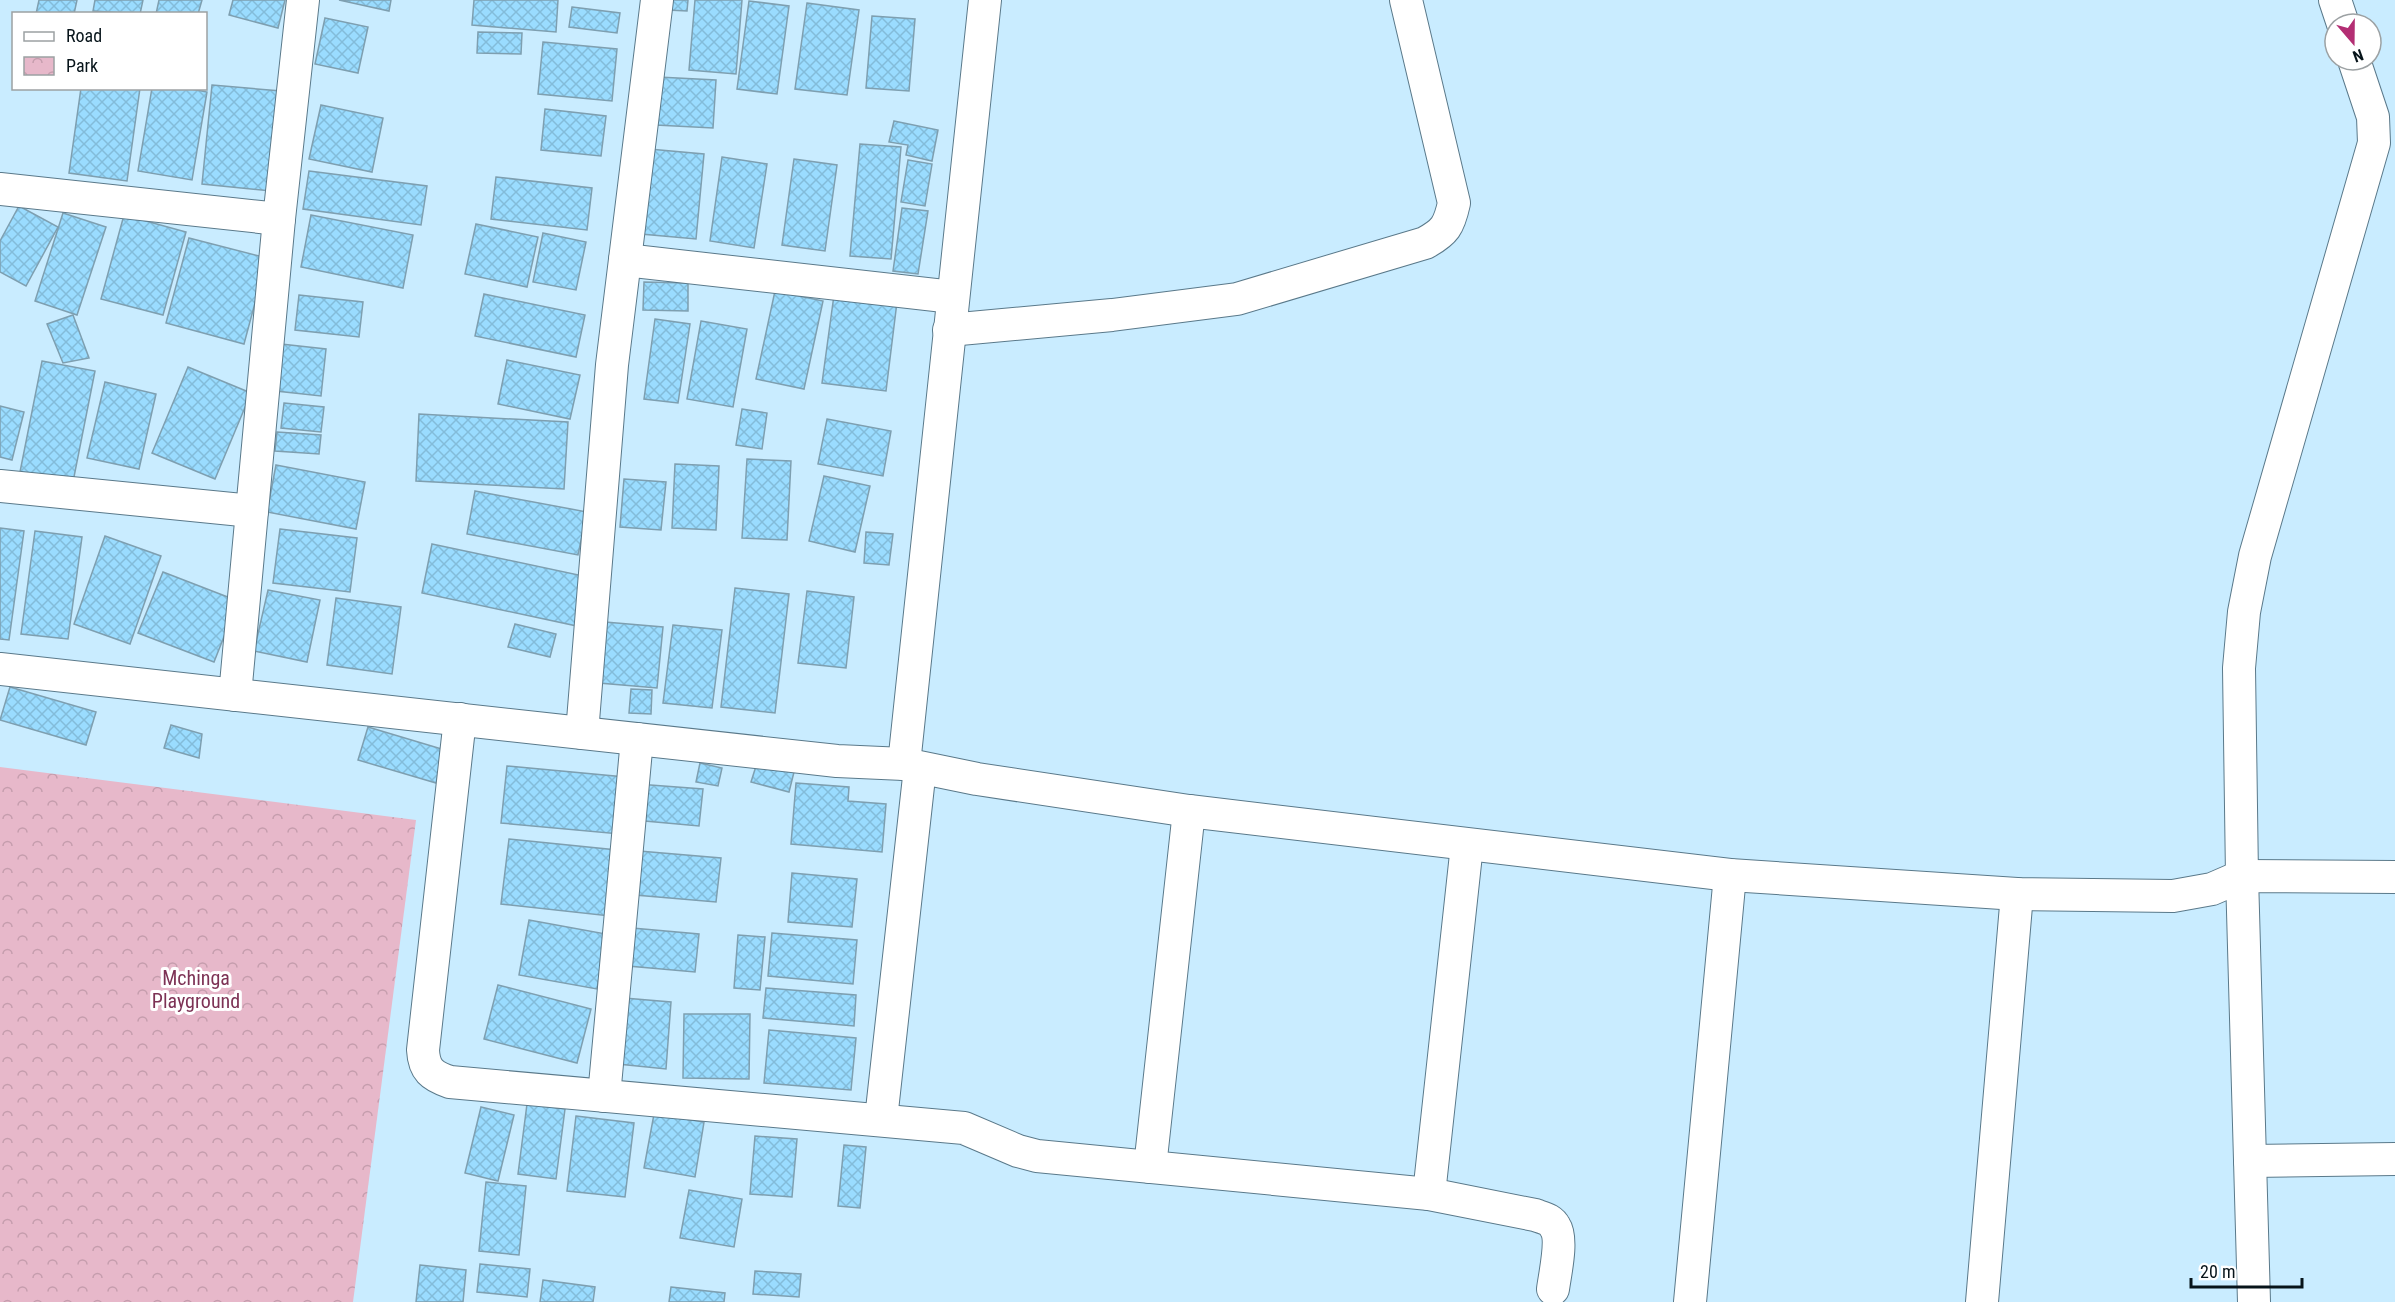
<svg xmlns="http://www.w3.org/2000/svg" width="2395" height="1302" font-family="'Roboto Condensed',sans-serif">
	<style>
		.park { fill: url(#park-crowns) }
		.building { fill: url(#building-cross-hatch); stroke: #7e9fb0; stroke-width: 1.5 }
		.lines { fill: none; stroke-linecap: round; stroke-linejoin: round }
		.street-casing { stroke: #5a798a; stroke-width: 34 }
		.street { stroke: #fff; stroke-width: 32 }
		.labels { text-anchor: middle; dominant-baseline: central; stroke-width: 6; stroke-linejoin: round; paint-order: stroke }
		.park-label { font-size: 20px; fill: #7d3255; stroke: #fff }
	</style>
	<defs>
		<pattern id="park-crowns" width="20" height="18" patternUnits="userSpaceOnUse" patternTransform="scale(1.5)"><rect width="20" height="18" fill="#e7b8ca"/><path d="M2 6a3 3 0 1 1 6 0M12 15a3 3 0 1 1 6 0" fill="none" stroke="#c59dad"/></pattern>
		<pattern id="building-cross-hatch" width="8" height="8" patternUnits="userSpaceOnUse" patternTransform="scale(1.5)"><rect width="8" height="8" fill="#9adcff"/><path d="M0 0l8 8M0 8l8-8" fill="none" stroke="#83bcda"/></pattern>
	</defs>
	<rect width="100%" height="100%" fill="#c9ecff"/>
	<path class="park" d="M0 767 416 820 353 1302H0Z"/>
	<g class="building">
		<path d="M39 0H77L74 14H36Z"/>
		<path d="M95 0H143L140 14 93 11Z"/>
		<path d="M159 0H202L198 14H156Z"/>
		<path d="M233 0H285L278 28 229 15Z"/>
		<path d="M339 0H391L389 11Z"/>
		<path d="M474 0H558L556 32 472 25Z"/>
		<path d="M669 0H688L687 11 668 10Z"/>
		<path d="M695 0H742L736 74 689 70Z"/>
		<path d="M749 1 789 6 777 94 737 89Z"/>
		<path d="M807 3 859 10 847 95 795 89Z"/>
		<path d="M572 7 620 13 617 33 569 27Z"/>
		<path d="M872 16 915 19 909 91 866 88Z"/>
		<path d="M325 18 368 27 358 73 315 64Z"/>
		<path d="M478 32 522 33 521 54 477 53Z"/>
		<path d="M543 42 617 49 612 101 538 94Z"/>
		<path d="M658 77 716 80 713 128 656 125Z"/>
		<path d="M212 85 281 91 271 191 202 184Z"/>
		<path d="M81 88H140L127 181 69 173Z"/>
		<path d="M152 88H186L207 92 192 180 138 171Z"/>
		<path d="M321 105 383 118 372 172 309 159Z"/>
		<path d="M545 109 606 116 601 156 541 150Z"/>
		<path d="M894 121 938 130 932 161 906 155 908 145 889 142Z"/>
		<path d="M860 144 901 147 891 259 850 256Z"/>
		<path d="M649 149 704 154 696 239 641 234Z"/>
		<path d="M722 157 767 164 754 248 710 241Z"/>
		<path d="M794 159 837 165 825 251 782 245Z"/>
		<path d="M908 160 932 164 925 206 901 202Z"/>
		<path d="M309 171 427 186 421 225 303 209Z"/>
		<path d="M496 177 592 188 587 230 491 219Z"/>
		<path d="M19 206 58 227 26 286 0 272V241Z"/>
		<path d="M902 208 928 211 918 274 893 271Z"/>
		<path d="M63 213 106 227 77 315 35 301Z"/>
		<path d="M124 215 186 232 163 315 101 299Z"/>
		<path d="M311 215 413 235 403 288 301 267Z"/>
		<path d="M476 224 538 237 527 287 465 274Z"/>
		<path d="M543 233 586 242 576 290 533 282Z"/>
		<path d="M189 238 267 258 244 344 166 323Z"/>
		<path d="M644 282 688 283V311L643 310Z"/>
		<path d="M775 291 823 301 804 389 756 379Z"/>
		<path d="M484 294 585 315 576 357 475 336Z"/>
		<path d="M299 295 363 302 359 337 295 330Z"/>
		<path d="M834 295 897 302 886 391 822 383Z"/>
		<path d="M73 315 89 358 63 363 47 324Z"/>
		<path d="M655 319 690 324 678 403 644 399Z"/>
		<path d="M701 321 747 329 733 407 687 399Z"/>
		<path d="M281 344 326 349 321 396 276 391Z"/>
		<path d="M507 360 580 375 570 419 498 404Z"/>
		<path d="M42 361 95 371 73 482 20 472Z"/>
		<path d="M188 367 251 393 215 479 152 453Z"/>
		<path d="M105 382 156 394 139 469 87 458Z"/>
		<path d="M284 403 324 407 321 432 281 428Z"/>
		<path d="M0 406 24 412 12 460 0 457Z"/>
		<path d="M742 409 767 413 762 449 736 445Z"/>
		<path d="M419 414 568 422 564 489 416 481Z"/>
		<path d="M827 419 891 431 883 476 818 464Z"/>
		<path d="M277 432 321 435 319 454 275 451Z"/>
		<path d="M747 459 791 461 787 540 742 538Z"/>
		<path d="M675 464 719 466 716 530 672 528Z"/>
		<path d="M276 465 365 482 356 529 267 512Z"/>
		<path d="M824 476 870 486 855 552 809 541Z"/>
		<path d="M624 479 666 482 661 530 620 527Z"/>
		<path d="M475 491 587 512 578 555 467 534Z"/>
		<path d="M0 528 24 531 9 640 0 639Z"/>
		<path d="M280 529 357 538 350 592 273 583Z"/>
		<path d="M35 531 82 537 68 639 21 634Z"/>
		<path d="M866 532 893 534 889 565 864 563Z"/>
		<path d="M105 536 161 556 130 644 74 624Z"/>
		<path d="M432 544 588 577 577 626 422 593Z"/>
		<path d="M163 572 238 601 214 662 138 633Z"/>
		<path d="M735 588 789 594 775 713 721 707Z"/>
		<path d="M268 590 320 600 307 662 254 651Z"/>
		<path d="M807 591 854 597 846 668 798 663Z"/>
		<path d="M336 598 401 607 392 674 327 665Z"/>
		<path d="M605 622 663 627 657 688 599 683Z"/>
		<path d="M515 624 556 634 550 657 508 647Z"/>
		<path d="M673 625 722 630 712 708 663 703Z"/>
		<path d="M10 687 96 712 86 745 0 720Z"/>
		<path d="M631 689 652 690 651 714 629 713Z"/>
		<path d="M171 725 202 734 199 758 164 748Z"/>
		<path d="M368 727 445 750 436 783 358 760Z"/>
		<path d="M700 763 722 768 718 786 696 782Z"/>
		<path d="M757 763 794 772 789 792 751 782Z"/>
		<path d="M507 766 625 777 620 834 501 823Z"/>
		<path d="M796 783 849 787 848 801 886 804 882 852 791 844Z"/>
		<path d="M637 784 703 789 699 826 634 820Z"/>
		<path d="M509 839 617 850 610 916 501 904Z"/>
		<path d="M639 851 721 858 716 902 635 895Z"/>
		<path d="M792 873 857 879 852 927 788 922Z"/>
		<path d="M529 920 606 934 597 989 519 975Z"/>
		<path d="M632 928 699 934 695 972 628 966Z"/>
		<path d="M772 933 857 940 853 984 768 976Z"/>
		<path d="M738 935 765 937 760 990 734 988Z"/>
		<path d="M498 985 591 1009 577 1063 484 1039Z"/>
		<path d="M766 988 856 995 854 1026 763 1018Z"/>
		<path d="M624 998 671 1002 666 1069 618 1064Z"/>
		<path d="M684 1014H750L749 1079 683 1078Z"/>
		<path d="M769 1030 856 1038 851 1090 764 1083Z"/>
		<path d="M527 1104 565 1109 556 1179 518 1174Z"/>
		<path d="M481 1107 514 1115 498 1181 465 1173Z"/>
		<path d="M654 1114 704 1122 695 1177 644 1168Z"/>
		<path d="M576 1116 634 1123 625 1197 567 1191Z"/>
		<path d="M755 1136 797 1139 792 1197 750 1194Z"/>
		<path d="M844 1145 866 1147 860 1208 838 1206Z"/>
		<path d="M486 1182 526 1186 519 1255 479 1251Z"/>
		<path d="M689 1190 742 1199 734 1247 680 1238Z"/>
		<path d="M480 1264 530 1269 527 1297 477 1292Z"/>
		<path d="M420 1265 466 1270 463 1302H416Z"/>
		<path d="M755 1271 801 1274 799 1297 753 1294Z"/>
		<path d="M543 1280 595 1287 593 1302H540Z"/>
		<path d="M671 1287 725 1293 724 1302H669Z"/>
	</g>
	<g class="lines">
		<defs>
			<g id="street">
				<path d="M2335 0 2343 24"/>
				<path d="M0 189 279 219"/>
				<path d="M625 260 953 297"/>
				<path d="M949 330 1112 315 1237 299 1425 243C1445 232 1449 226 1454 203L1406 0"/>
				<path d="M0 486 252 511"/>
				<path d="M0 669 837 761 904 764 977 779 1189 811 1730 875 2017 894 2173 896 2212 889 2242 876 2395 877"/>
				<path d="M235 695 279 219 303 0"/>
				<path d="M460 719 423 1050C424 1070 432 1076 450 1082L964 1128 1018 1151 1037 1156 1429 1194 1535 1215C1543 1218 1551 1219 1555 1227 1563 1239 1555 1274 1553 1289"/>
				<path d="M582 733 612 365 657 0"/>
				<path d="M904 764 985 0"/>
				<path d="M604 1096 637 739"/>
				<path d="M881 1119 920 768"/>
				<path d="M2250 1161 2395 1159"/>
				<path d="M1150 1167 1189 811"/>
				<path d="M1429 1194 1467 845"/>
				<path d="M1690 1302 1730 875"/>
				<path d="M1982 1302 2017 894"/>
				<path d="M2254 1302 2242 876 2239 668 2244 612 2255 556 2374 143 2373 117 2354 60"/>
			</g>
		</defs>
		<use href="#street" class="street-casing"/>
		<use href="#street" class="street"/>
	</g>
	<g class="labels">
		<g class="park-label">
			<text x="196" y="978">Mchinga<tspan x="196" dy="23">Playground</tspan></text>
		</g>
	</g>
	<rect x="12" y="12" width="195" height="78" fill="#ffffff" stroke="#9ca1a3" stroke-width="1.5"/>
	<rect x="24" y="32" width="30" height="9" fill="#ffffff" stroke="#9ca1a3" stroke-width="1.5"/>
	<text x="66" y="42" font-size="18" fill="#07141a">Road</text>
	<rect x="24" y="57" width="30" height="18" fill="url(#park-crowns)" stroke="#9ca1a3" stroke-width="1.5"/>
	<text x="66" y="72" font-size="18" fill="#07141a">Park</text>
	<g transform="translate(2353 42) rotate(160)"><circle r="28" fill="#ffffff" stroke="#9ca1a3" stroke-width="1.5"/>
	<path d="M0-4.5L10 22L0 15L-10 22Z" fill="#b32e73"/>
	<text y="-9" font-size="16" font-weight="bold" text-anchor="middle" fill="#07141a">N</text>
	</g>
	<path d="M2191 1278v9h111v-9" fill="none" stroke="#07141a" stroke-width="3"/>
	<text x="2200" y="1278" font-size="18" fill="#07141a" stroke="#ffffff" stroke-width="4.5" paint-order="stroke">20 m</text>
</svg>
